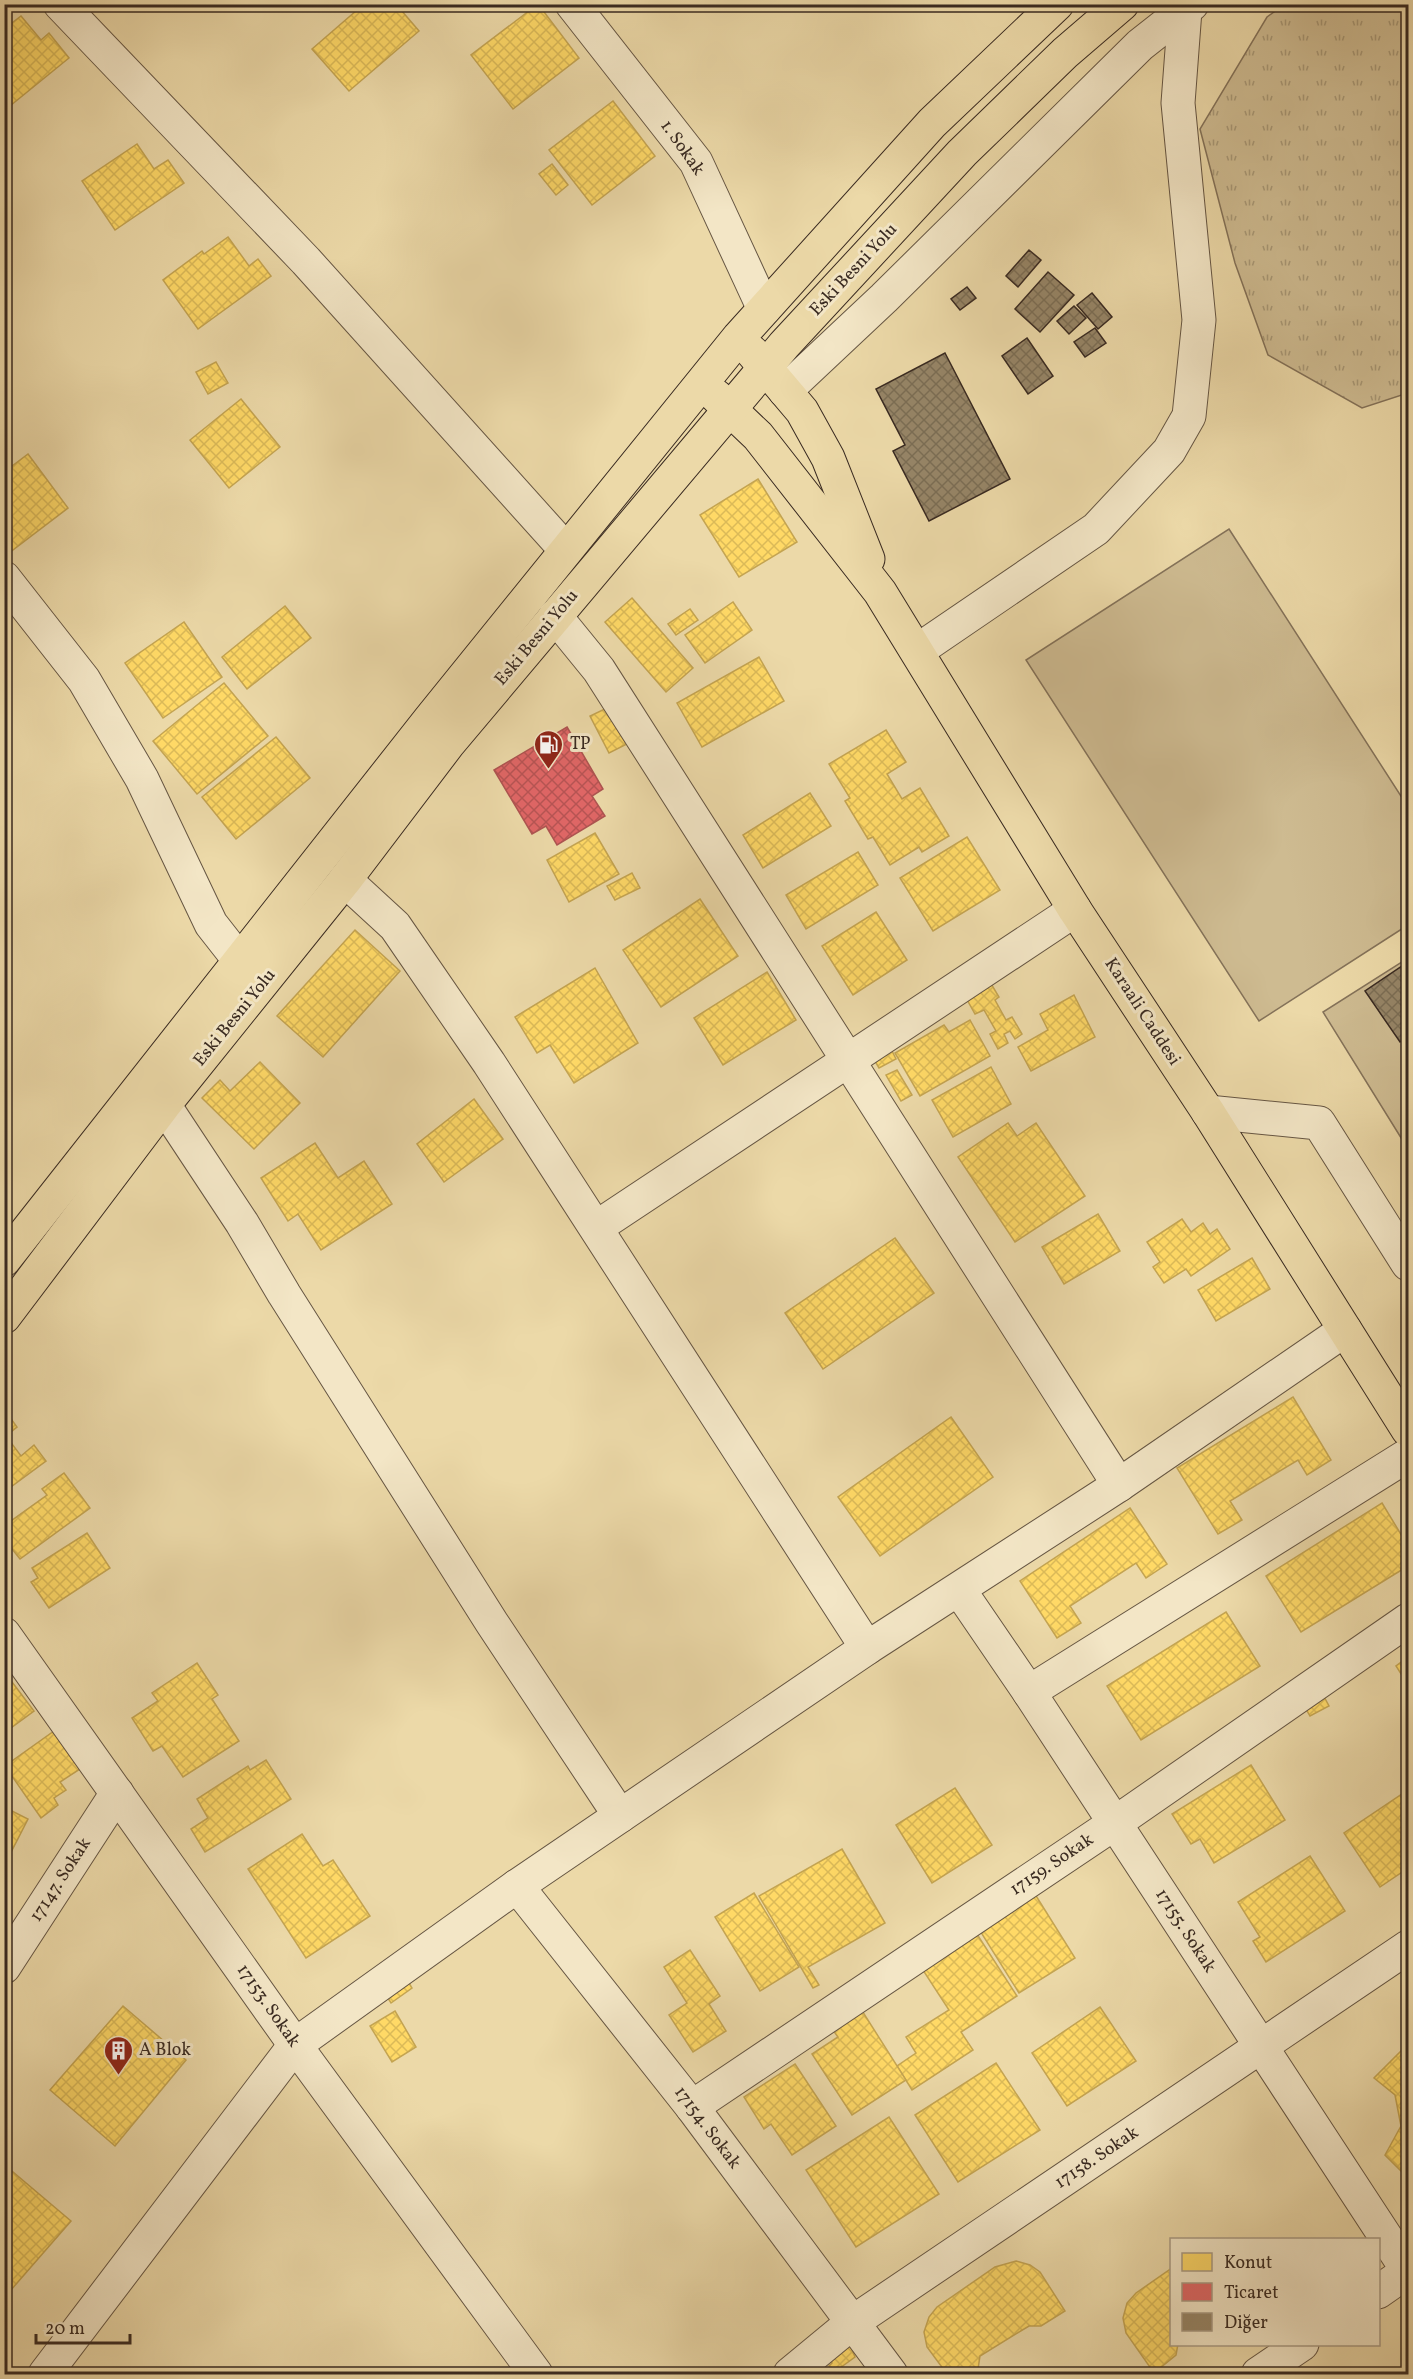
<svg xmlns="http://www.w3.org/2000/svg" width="1413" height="2379" font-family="Vollkorn,serif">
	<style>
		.grass { fill: #cebb91; stroke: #847259; stroke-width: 1.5 }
		.park { fill: url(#park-tufts); stroke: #847259; stroke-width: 1.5 }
		.homes { fill: url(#homes-cross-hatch); stroke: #c4a451; stroke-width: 1.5 }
		.shops { fill: url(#shops-cross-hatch); stroke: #ae5451; stroke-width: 1.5 }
		.building { fill: url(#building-cross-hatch); stroke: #392a21; stroke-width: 1.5 }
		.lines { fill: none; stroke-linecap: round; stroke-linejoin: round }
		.minor-casing { stroke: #665643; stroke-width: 35 }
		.major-casing { stroke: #392a21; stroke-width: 35 }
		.minor { stroke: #f3e6c6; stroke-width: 33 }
		.major { stroke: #ecd9a8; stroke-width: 33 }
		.labels { text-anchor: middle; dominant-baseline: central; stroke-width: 6; stroke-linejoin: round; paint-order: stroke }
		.street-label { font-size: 18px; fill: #392a21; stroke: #f3e6c6 }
		.poi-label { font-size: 18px; fill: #392a21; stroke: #f3e6c6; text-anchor: start }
	</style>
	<defs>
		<pattern id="park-tufts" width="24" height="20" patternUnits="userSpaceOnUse" patternTransform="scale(1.5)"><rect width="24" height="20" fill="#cebb91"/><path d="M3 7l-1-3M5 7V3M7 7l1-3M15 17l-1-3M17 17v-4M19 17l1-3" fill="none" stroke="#a89876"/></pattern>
		<pattern id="homes-cross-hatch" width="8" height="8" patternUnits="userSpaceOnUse" patternTransform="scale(1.5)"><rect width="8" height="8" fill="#ffd966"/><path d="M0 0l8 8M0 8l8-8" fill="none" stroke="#dbba58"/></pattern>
		<pattern id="shops-cross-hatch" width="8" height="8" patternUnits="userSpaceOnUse" patternTransform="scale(1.5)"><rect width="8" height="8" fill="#e06666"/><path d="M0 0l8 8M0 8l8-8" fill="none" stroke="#b75454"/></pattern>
		<pattern id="building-cross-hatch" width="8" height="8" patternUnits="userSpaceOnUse" patternTransform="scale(1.5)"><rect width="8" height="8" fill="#968567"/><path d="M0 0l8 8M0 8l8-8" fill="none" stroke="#7b6d54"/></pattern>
	</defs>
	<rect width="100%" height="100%" fill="#ecd9a8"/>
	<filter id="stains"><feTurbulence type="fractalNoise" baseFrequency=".00333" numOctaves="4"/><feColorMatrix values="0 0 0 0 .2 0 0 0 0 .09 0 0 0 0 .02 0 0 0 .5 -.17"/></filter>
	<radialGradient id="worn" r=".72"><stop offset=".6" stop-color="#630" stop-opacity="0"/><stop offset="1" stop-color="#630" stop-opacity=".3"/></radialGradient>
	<g class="grass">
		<path d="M1229 529 1408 807V925L1259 1021 1026 660Z"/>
		<path d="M1408 958V1149L1323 1012Z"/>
	</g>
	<path class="park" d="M1285 4 1408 5V393L1362 408 1268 355 1235 263 1200 129 1267 17Z"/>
	<g class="homes">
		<path d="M364 4H407L401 10 419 31 349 91 312 49Z"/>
		<path d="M538 4 579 58 513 109 471 55Z"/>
		<path d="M21 16 41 40 49 33 69 58 5 110 4 29Z"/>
		<path d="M613 101 655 156 592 205 549 150Z"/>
		<path d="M137 144 154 169 168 160 184 183 115 230 82 181Z"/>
		<path d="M552 164 568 185 556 195 539 174Z"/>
		<path d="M228 237 249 266 258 259 271 276 198 329 163 280 202 251 204 254Z"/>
		<path d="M216 362 228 383 208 394 196 372Z"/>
		<path d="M241 399 280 447 229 488 190 440Z"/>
		<path d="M28 454 68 508 9 553 4 547V472Z"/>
		<path d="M758 479 797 542 739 577 700 515Z"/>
		<path d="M632 598 693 668 666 692 605 622Z"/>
		<path d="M733 602 752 630 705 663 685 635Z"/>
		<path d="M285 606 311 638 247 689 222 657Z"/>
		<path d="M690 609 698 620 676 635 668 624Z"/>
		<path d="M184 622 222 677 163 718 125 663Z"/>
		<path d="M759 657 784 701 702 747 677 703Z"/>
		<path d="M224 683 268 736 197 794 153 741Z"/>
		<path d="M611 706 629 743 609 753 590 716Z"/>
		<path d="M886 730 906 762 887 774 902 799 920 788 949 836 922 852 919 847 890 865 873 837 868 839 845 801 850 798 829 764Z"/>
		<path d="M276 737 310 778 236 839 202 797Z"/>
		<path d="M810 793 831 826 763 868 743 835Z"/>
		<path d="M595 833 619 874 569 902 547 860Z"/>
		<path d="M967 837 1000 890 933 931 900 878Z"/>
		<path d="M858 852 878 885 806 929 786 895Z"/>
		<path d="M632 873 640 888 615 900 607 886Z"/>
		<path d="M700 899 738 956 661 1007 623 950Z"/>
		<path d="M876 912 907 960 853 995 822 946Z"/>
		<path d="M355 930 400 971 323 1057 277 1016Z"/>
		<path d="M595 968 638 1043 574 1083 550 1045 537 1053 515 1017Z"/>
		<path d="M767 972 796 1020 723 1065 694 1018Z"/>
		<path d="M990 982 999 997 995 1000 1006 1020 1012 1017 1022 1034 1015 1039 1010 1031 1004 1034 1008 1043 998 1049 990 1034 996 1031 984 1010 975 1014 965 996Z"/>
		<path d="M1074 995 1095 1037 1031 1071 1018 1047 1048 1030 1040 1014Z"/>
		<path d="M970 1020 990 1056 920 1096 895 1053 944 1025 949 1032Z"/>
		<path d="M890 1047 896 1059 879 1068 872 1056Z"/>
		<path d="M260 1062 300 1103 254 1149 202 1098 220 1080 230 1091Z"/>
		<path d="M991 1067 1011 1104 953 1137 932 1100Z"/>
		<path d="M897 1070 912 1095 901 1101 886 1075Z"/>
		<path d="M474 1099 503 1139 444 1182 417 1144Z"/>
		<path d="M1008 1123 1017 1136 1036 1123 1085 1196 1015 1242 958 1157Z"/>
		<path d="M315 1143 338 1178 364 1161 392 1204 321 1250 298 1214 288 1221 261 1178Z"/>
		<path d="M1098 1214 1120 1251 1064 1284 1042 1247Z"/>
		<path d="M1182 1219 1191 1232 1203 1223 1210 1234 1217 1229 1230 1249 1191 1276 1186 1269 1164 1283 1153 1267 1160 1262 1147 1242Z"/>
		<path d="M895 1238 934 1293 823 1369 785 1313Z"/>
		<path d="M1252 1258 1270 1289 1216 1321 1198 1290Z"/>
		<path d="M1293 1397 1331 1460 1307 1475 1298 1460 1230 1501 1242 1520 1218 1534 1177 1468Z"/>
		<path d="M4 1409 17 1427 6 1436 21 1456 34 1445 46 1461 4 1492Z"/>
		<path d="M951 1417 993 1477 880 1556 838 1497Z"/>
		<path d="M64 1473 90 1508 20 1559 4 1539V1526L47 1495 42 1489Z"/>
		<path d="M1382 1503 1408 1546V1566L1301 1632 1266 1576Z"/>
		<path d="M1130 1508 1167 1564 1146 1578 1136 1563 1070 1606 1081 1623 1057 1638 1020 1581Z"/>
		<path d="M87 1533 110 1568 49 1608 31 1582 38 1578 32 1568Z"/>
		<path d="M1226 1612 1260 1666 1141 1740 1107 1686Z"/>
		<path d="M1408 1657V1685L1396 1666Z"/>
		<path d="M197 1663 218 1695 212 1699 239 1741 183 1777 162 1746 153 1751 132 1718 158 1701 152 1693Z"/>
		<path d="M9 1678 34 1711 4 1733V1681Z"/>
		<path d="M1321 1691 1329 1706 1310 1716 1302 1702Z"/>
		<path d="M54 1731 80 1769 60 1782 66 1790 54 1798 58 1805 41 1818 5 1766Z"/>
		<path d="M266 1760 291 1799 205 1852 191 1829 208 1818 197 1799 248 1766 250 1770Z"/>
		<path d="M1251 1765 1285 1820 1214 1863 1200 1839 1191 1844 1172 1814Z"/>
		<path d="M955 1788 992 1845 932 1883 896 1825Z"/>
		<path d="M1408 1790V1868L1380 1887 1344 1833Z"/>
		<path d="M4 1807 28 1819 5 1864H4Z"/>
		<path d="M302 1834 323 1866 333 1860 370 1916 306 1958 248 1869Z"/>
		<path d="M842 1849 885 1923 808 1967 819 1985 813 1988 759 1896Z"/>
		<path d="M1310 1856 1345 1911 1266 1962 1253 1941 1260 1937 1238 1902Z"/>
		<path d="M1033 1891 1075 1958 1019 1993 977 1926Z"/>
		<path d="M754 1893 799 1967 760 1991 715 1917Z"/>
		<path d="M973 1928 1017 1996 961 2032 973 2050 912 2090 897 2066 916 2053 906 2037 949 2010 919 1964Z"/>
		<path d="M690 1950 720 1996 709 2004 726 2031 693 2052 669 2015 687 2003 664 1967Z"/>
		<path d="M406 1978 412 1988 391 2003 384 1992Z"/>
		<path d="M123 2006 186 2060 115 2146 50 2090Z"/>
		<path d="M859 2006 906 2080 852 2115 812 2054 838 2037 830 2026Z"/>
		<path d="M1100 2007 1136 2061 1067 2106 1032 2053Z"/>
		<path d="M395 2011 416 2047 392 2062 370 2026Z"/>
		<path d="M1405 2047 1408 2052V2178L1385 2155 1401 2126 1395 2095 1374 2078Z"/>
		<path d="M996 2063 1040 2130 958 2182 915 2115Z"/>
		<path d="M795 2064 836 2126 792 2155 771 2124 764 2129 744 2097Z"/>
		<path d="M889 2117 939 2194 856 2247 806 2170Z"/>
		<path d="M6 2166 71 2221 4 2298V2168Z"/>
		<path d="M1016 2261 1030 2265 1040 2272 1065 2311 1041 2326H1029L980 2356 978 2369 971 2374H947L927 2347 924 2332 929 2317 937 2307 995 2267Z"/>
		<path d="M1172 2268V2344H1178L1176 2355 1154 2373 1126 2333 1123 2318 1127 2303 1136 2293Z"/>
		<path d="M847 2338 855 2357 833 2373 829 2366 832 2363 827 2349Z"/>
	</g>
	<path class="shops" d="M567 727 603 789 592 796 605 816 557 845 546 826 532 834 494 770Z"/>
	<g class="building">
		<path d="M1029 250 1041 260 1018 287 1006 276Z"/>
		<path d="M1048 272 1074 295 1040 332 1015 309Z"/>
		<path d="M967 287 976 298 960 310 951 299Z"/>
		<path d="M1092 293 1112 317 1098 329 1077 305Z"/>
		<path d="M1074 306 1086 318 1069 334 1057 321Z"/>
		<path d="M1095 328 1106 343 1085 357 1074 342Z"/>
		<path d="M1027 338 1053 376 1028 394 1002 356Z"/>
		<path d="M945 353 1010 479 929 521 893 451 905 445 876 389Z"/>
		<path d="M1408 962V1036L1400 1042 1365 991Z"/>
	</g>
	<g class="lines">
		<defs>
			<g id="minor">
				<path d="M60 4 306 261 566 550"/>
				<path d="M572 4 696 162 764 309"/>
				<path d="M785 391 884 298 1140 45 1192 4"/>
				<path d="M4 578 84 680 142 779 211 924 240 961"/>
				<path d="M555 616 599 670 1119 1485"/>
				<path d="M917 651 1096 529 1169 451 1189 416 1199 320 1178 103 1185 10"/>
				<path d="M345 880 395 926 489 1063 867 1648"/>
				<path d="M164 1105 242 1223 284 1294 492 1623 620 1816"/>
				<path d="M1208 1112 1319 1123 1408 1264"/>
				<path d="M597 1227 1075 910"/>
				<path d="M960 1591 1029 1692 1408 2271 1378 2292"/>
				<path d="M4 1634 295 2045 536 2374"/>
				<path d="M1029 1692 1408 1455"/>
				<path d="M517 1886 692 2107 891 2374"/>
				<path d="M4 1967 117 1793"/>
				<path d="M692 2107 1115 1823 1408 1620"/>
				<path d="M45 2374 295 2045 517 1886 867 1648 1119 1485 1345 1330"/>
				<path d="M790 2374 853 2322 1408 1947"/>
				<path d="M1258 2374 1302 2344"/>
			</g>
			<g id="major">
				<path d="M752 352 802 411 828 458 868 559"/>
				<path d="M716 396 758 436 880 592 1075 910 1208 1112 1408 1430"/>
				<path d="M4 1260 430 719 739 337 932 123 1057 4"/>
				<path d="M4 1317 164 1105 345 880 449 743 784 345 962 153 1065 53 1122 4"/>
			</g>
		</defs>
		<use href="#minor" class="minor-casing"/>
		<use href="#major" class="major-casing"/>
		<use href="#minor" class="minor"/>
		<use href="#major" class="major"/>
	</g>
	<defs>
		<symbol id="fuel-pin" viewBox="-11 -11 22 30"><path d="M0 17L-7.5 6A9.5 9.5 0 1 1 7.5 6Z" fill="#8f2418" stroke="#f3e6c6"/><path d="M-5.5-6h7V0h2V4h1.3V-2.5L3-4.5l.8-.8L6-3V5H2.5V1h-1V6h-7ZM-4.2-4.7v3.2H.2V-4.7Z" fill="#fff"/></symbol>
		<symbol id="building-pin" viewBox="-11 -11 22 30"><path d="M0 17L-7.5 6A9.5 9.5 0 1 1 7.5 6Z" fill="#8f2418" stroke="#f3e6c6"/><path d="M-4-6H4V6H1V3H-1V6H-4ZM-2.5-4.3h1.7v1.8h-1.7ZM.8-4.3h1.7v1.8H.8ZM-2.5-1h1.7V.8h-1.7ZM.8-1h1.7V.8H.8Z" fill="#fff"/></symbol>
	</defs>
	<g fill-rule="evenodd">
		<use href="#fuel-pin" x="532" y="728" width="33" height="45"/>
		<use href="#building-pin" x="102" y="2034" width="33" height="45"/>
	</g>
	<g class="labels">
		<g class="street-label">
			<text transform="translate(682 148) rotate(55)">1. Sokak</text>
			<text transform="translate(854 270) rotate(-47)">Eski Besni Yolu</text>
			<text transform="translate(537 638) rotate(-50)">Eski Besni Yolu</text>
			<text transform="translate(1142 1012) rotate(57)">Karaali Caddesi</text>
			<text transform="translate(235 1018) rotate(-51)">Eski Besni Yolu</text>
			<text transform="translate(1052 1865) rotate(-34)">17159. Sokak</text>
			<text transform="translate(61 1880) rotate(-57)">17147. Sokak</text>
			<text transform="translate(1185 1931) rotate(57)">17155. Sokak</text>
			<text transform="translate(268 2006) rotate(55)">17153. Sokak</text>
			<text transform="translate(707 2128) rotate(53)">17154. Sokak</text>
			<text transform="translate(1097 2158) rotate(-34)">17158. Sokak</text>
		</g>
		<g class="poi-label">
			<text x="570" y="744">TP</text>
			<text x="139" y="2050">A Blok</text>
		</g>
	</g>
	<rect width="1413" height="2379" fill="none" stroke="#ecd9a8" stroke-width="24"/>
	<rect x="6" y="6" width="1401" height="2367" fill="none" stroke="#392a21" stroke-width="3"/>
	<rect x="12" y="12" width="1389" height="2355" fill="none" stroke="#392a21" stroke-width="1.5"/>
	<rect x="1170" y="2238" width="210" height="108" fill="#f3e6c6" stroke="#a99b84" stroke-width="1.5"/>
	<rect x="1182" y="2253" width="30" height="18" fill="#ffd966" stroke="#a99b84" stroke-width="1.5"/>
	<text x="1224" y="2268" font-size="18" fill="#392a21">Konut</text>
	<rect x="1182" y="2283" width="30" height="18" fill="#e06666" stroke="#a99b84" stroke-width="1.5"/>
	<text x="1224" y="2298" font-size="18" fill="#392a21">Ticaret</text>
	<rect x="1182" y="2313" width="30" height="18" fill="#968567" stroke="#a99b84" stroke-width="1.5"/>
	<text x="1224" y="2328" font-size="18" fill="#392a21">Diğer</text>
	<path d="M36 2334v9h94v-9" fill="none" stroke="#392a21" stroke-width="3"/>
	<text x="45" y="2334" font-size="18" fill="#392a21" stroke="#f3e6c6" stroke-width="4.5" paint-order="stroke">20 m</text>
	<rect width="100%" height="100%" filter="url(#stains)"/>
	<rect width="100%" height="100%" fill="url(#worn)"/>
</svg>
